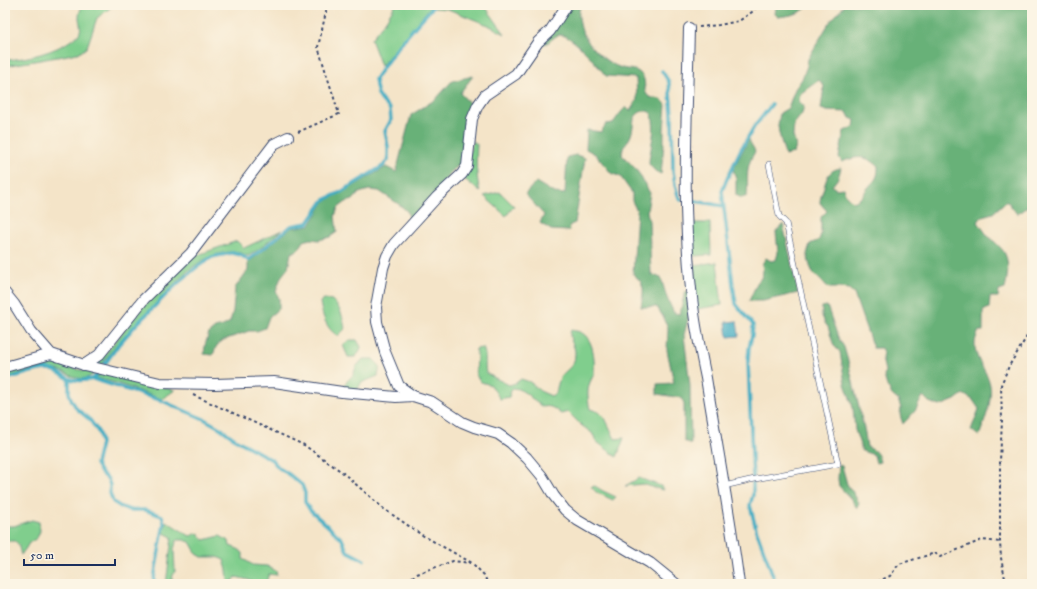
<svg xmlns="http://www.w3.org/2000/svg" width="1037" height="589" font-family="'IM FELL DW Pica',serif">
	<style>
		.green { fill: #80ce8d; stroke: #4e7e76 }
		.forest { fill: #68b178; stroke: #42706b }
		.water { fill: #45aec4; stroke: #306e91 }
		.lines { fill: none; stroke-linecap: round; stroke-linejoin: round }
		.stream { stroke: #45aec4; stroke-width: 3.5 }
		.lane-casing { stroke: #3c4a6e; stroke-width: 6 }
		.street-casing { stroke: #3c4a6e; stroke-width: 12 }
		.path { stroke: #3c4a6e; stroke-width: 2; stroke-dasharray: 3 3; stroke-linecap: butt }
		.lane { stroke: #fff; stroke-width: 5 }
		.street { stroke: #fff; stroke-width: 10 }
	</style>
	<rect width="100%" height="100%" fill="#fcf5e5"/>
	<filter id="ink" filterUnits="userSpaceOnUse"><feTurbulence type="fractalNoise" baseFrequency=".025" numOctaves="2"/><feDisplacementMap in="SourceGraphic" scale="8" xChannelSelector="R" yChannelSelector="G"/><feConvolveMatrix kernelMatrix="1 2 1 2 8 2 1 2 1" color-interpolation-filters="sRGB"/></filter>
	<filter id="wash" filterUnits="userSpaceOnUse"><feTurbulence type="fractalNoise" baseFrequency=".012" numOctaves="4" result="noise"/><feDisplacementMap in="SourceGraphic" scale="16" xChannelSelector="R" yChannelSelector="G"/><feGaussianBlur stdDeviation="0.9" result="paint"/><feColorMatrix in="noise" values="0 0 0 0 0 0 0 0 0 0 0 0 0 0 0 0 0 1.4 0 .05"/><feComposite in="paint" operator="in"/></filter>
	<g filter="url(#wash)">
		<rect width="100%" height="100%" fill="#f4e4c8"/>
		<g class="green">
			<path d="M83 5H114L97 18 87 47 81 52 63 56 5 66V60C27 59 55 52 73 39 75 37 77 36 78 35 83 29 79 23 79 17 79 13 81 8 83 5Z"/>
			<path d="M395 5H432L381 66 371 39 386 20Z"/>
			<path d="M435 5H484L505 34 488 25 448 9 434 8Z"/>
			<path d="M473 141 477 144C476 161 476 176 480 192L462 177Z"/>
			<path d="M500 192 514 206 506 216 484 196Z"/>
			<path d="M692 223H710L711 255 693 256Z"/>
			<path d="M282 230 258 250 248 256C236 249 222 252 210 257 190 265 173 286 158 301 146 314 132 327 120 341 113 348 107 357 101 366L97 364 141 309 192 257 237 241 244 248Z"/>
			<path d="M717 262 722 305 697 309 694 265Z"/>
			<path d="M324 299 332 300C341 309 343 316 345 329L338 336C326 329 322 315 320 302Z"/>
			<path d="M571 330C574 331 578 331 580 332 594 338 595 360 594 373 593 377 590 381 589 385 587 392 588 402 590 409L599 412 605 418 615 439 624 438 617 457 597 442 592 433 581 425 568 412 561 414C554 409 552 405 543 407 533 402 526 389 513 388L510 393 509 397 500 399 491 385 481 382 476 375 477 356 475 349 483 348C487 356 484 364 486 373L493 377 509 385 516 383 521 379 530 382 540 391 551 396 556 393C557 388 558 383 560 378 565 369 575 368 575 354 576 346 567 338 571 330Z"/>
			<path d="M350 340H357L361 347 359 353 355 357H348L343 345Z"/>
			<path d="M363 359H373L380 366 378 376 361 383 357 391 342 390 346 382 353 375 356 367Z"/>
			<path d="M47 361 80 370 96 371C85 385 73 376 60 371 54 369 47 368 41 368 29 369 17 375 5 378V372Z"/>
			<path d="M101 372 175 390 162 399 116 383 96 378Z"/>
			<path d="M639 478 661 486 663 490 642 484 625 486Z"/>
			<path d="M595 486 603 491 616 497 613 500 596 492 591 487Z"/>
			<path d="M32 520 39 522 40 531 37 538 29 543 26 548 21 555 18 544 15 541H5V526H14Z"/>
			<path d="M166 521 190 536 198 533 204 540 220 536 229 541 230 546 238 549 243 553V559L253 565 267 566 276 571 277 575 269 574 267 579V584H256L249 580 236 577 231 583 228 581 227 570 224 560 217 557H202L197 554 190 542 184 540H177L174 549 175 571 172 578V584H166L172 537 164 533Z"/>
		</g>
		<g class="forest">
			<path d="M570 5H582C577 10 579 17 580 23 582 41 603 61 619 67 625 70 635 68 640 73 647 79 643 86 646 93 649 100 657 97 662 100 664 102 665 103 666 105L664 130V144L661 174 655 171 649 164C649 156 651 151 652 142 654 133 654 123 652 114 646 108 638 111 634 119 633 124 633 130 631 135 628 144 623 142 622 155 628 161 635 167 640 175 643 181 646 187 650 193L647 211 649 221 651 274 661 278 667 298 674 313 680 314 685 291 689 292V315L684 335 690 386 691 444 684 441V404L682 398 657 394V384L674 383 667 350 668 328 665 320 657 307H641C643 291 647 285 633 274L637 211 632 201V193L620 176 612 174 595 154 586 149 587 130 601 132 606 124 613 123C617 118 621 111 626 107L630 111 637 100 636 78 606 76C598 66 572 34 560 35 555 35 551 41 547 43 545 44 543 44 541 44Z"/>
			<path d="M776 5H810C798 15 793 15 778 17L775 14Z"/>
			<path d="M845 5H1032V200L1027 207 1017 214 1008 202H1005L993 213 982 216 978 222C981 226 984 231 987 235 993 241 1001 246 1005 254 1010 265 1007 278 1005 289L999 291 998 297H990L989 308 983 311V331H979C977 335 975 340 975 343 974 358 985 368 989 381 994 397 985 421 979 436L971 430 979 409 973 400 963 394 955 400 940 406 929 402 923 396 915 411 903 424 900 415 901 408 898 400 892 395 887 386 884 376 885 371 882 358 883 352 881 348H873L854 294 849 289 838 288H829L813 273 810 266 807 254 810 244 819 240 821 234V217L827 211 820 203C820 198 822 194 823 190 827 179 827 170 841 168L838 178 832 186 836 189 843 188 846 195 853 202C862 199 862 196 867 189 875 179 878 180 878 166 866 155 856 156 842 162L839 157 844 131 854 127 855 120 850 118 847 112 827 111 821 109 824 86 819 80 800 94 799 102 804 106 802 114 794 124 793 136 796 146 794 153 785 155 779 133 778 125 780 113 788 108 795 89 802 79 807 66 808 59 829 23Z"/>
			<path d="M473 76 460 93 471 105 462 162 450 173 437 192 410 220 407 211 397 203 379 191 369 190 359 193 353 200 346 202 338 208 335 216 337 232 330 237 319 240 310 239 304 241 298 250 291 253 288 268 281 277 276 291 279 299V308L269 317 265 328 257 331H249L221 341 216 347 213 355 204 354 205 345 209 333 215 328 223 326 230 322 233 311 235 288 248 270V262L260 253 291 228 310 225 325 201 343 192 386 167 396 172 411 115 436 99 452 81Z"/>
			<path d="M749 139C750 144 754 147 755 152 744 168 749 179 747 196L742 198 736 195V179L733 169Z"/>
			<path d="M576 155 585 158 575 223 570 225 569 231 551 230 540 223 544 215 525 194 536 182 554 193 565 194 567 157Z"/>
			<path d="M783 224 798 293 763 301H749L757 283 761 278 763 272 762 264 766 258 771 261 776 260 778 253 776 232Z"/>
			<path d="M827 306 838 337 844 347 848 361 865 433 867 447C876 451 878 453 880 462L876 463 874 455 862 451 855 430 853 408 849 395 845 384 840 352 834 346 828 327 825 323 822 316V307Z"/>
			<path d="M839 465 842 466 847 484 854 494 859 503 857 508 851 499 839 486 838 479Z"/>
		</g>
		<path class="water" d="M737 321 739 336 728 337 726 322Z"/>
		<g class="lines">
			<g class="stream">
				<path d="M662 71 669 82 672 114 673 171 675 185 678 195 681 200"/>
				<path d="M772 104 754 127 740 151 726 181 722 191 733 286 736 304 753 325 752 335 749 348 748 361 753 480V495L750 505 756 529 776 584"/>
				<path d="M690 200 723 206"/>
				<path d="M105 364 119 344 136 325 177 284 197 267 212 257 232 253 241 255 248 260 259 252 291 226 308 223 324 200 341 192 383 166 388 160V147L385 131 391 120 390 109C378 98 377 95 375 79 392 53 412 29 433 7V5"/>
				<path d="M5 379C19 377 35 369 48 369 56 370 62 375 68 378 76 382 85 380 93 379L97 374"/>
				<path d="M69 379V393L72 401 77 409 90 420 99 433 101 443 96 464 101 473 108 479 110 485V493L113 502 121 507 130 510H145L162 516 164 523 153 584"/>
				<path d="M93 379 160 400 204 419 220 428 235 439 272 460 279 468 290 475 302 485 305 493V502L310 510 342 539 347 551 364 560"/>
			</g>
		</g>
	</g>
	<g filter="url(#ink)">
		<g class="lines">
			<defs>
				<path id="lane" d="M724 486 750 480 838 464 786 223 779 216 769 164"/>
				<g id="street">
					<path d="M689 28C687 120 681 214 693 306 696 330 701 354 706 378 717 446 730 515 739 584"/>
					<path d="M5 293 14 304 31 331 51 354 84 365 160 383 215 384 274 382 342 392 396 397 413 396 432 402 462 422 474 427 498 434 511 443 527 458 542 476 554 496 565 510 577 520 650 563 676 584"/>
					<path d="M84 365 99 355 144 299 191 253 274 144 288 137"/>
					<path d="M5 367 51 354"/>
					<path d="M413 396 399 386 385 352 377 322 376 307 383 268 387 256 394 244 437 197 462 174 467 166 472 119 478 105 485 95 516 74 538 42 550 31 567 5"/>
				</g>
			</defs>
			<use href="#lane" class="lane-casing"/>
			<use href="#street" class="street-casing"/>
			<g class="path">
				<path d="M699 27 719 25 739 21 752 12 758 5"/>
				<path d="M298 132 339 114 318 47 326 12V5"/>
				<path d="M193 395 304 445 342 472 384 509 422 535 472 563 484 575 488 584"/>
				<path d="M402 584 417 574 453 561 471 563"/>
				<path d="M872 584 890 576 899 564 935 553 940 557 982 540 1000 542"/>
				<path d="M1006 584 1001 558 1000 542V461L1002 421 1001 385 1009 366 1026 338 1032 321"/>
			</g>
			<use href="#lane" class="lane"/>
			<use href="#street" class="street"/>
		</g>
	</g>
	<rect width="1037" height="589" fill="none" stroke="#fcf5e5" stroke-width="20"/>
	<path d="M24 559v6h91v-6" fill="none" stroke="#1b2f5e" stroke-width="2"/>
	<text x="30" y="559" font-size="12" fill="#1b2f5e" stroke="#fcf5e5" stroke-width="3" paint-order="stroke">50 m</text>
</svg>
